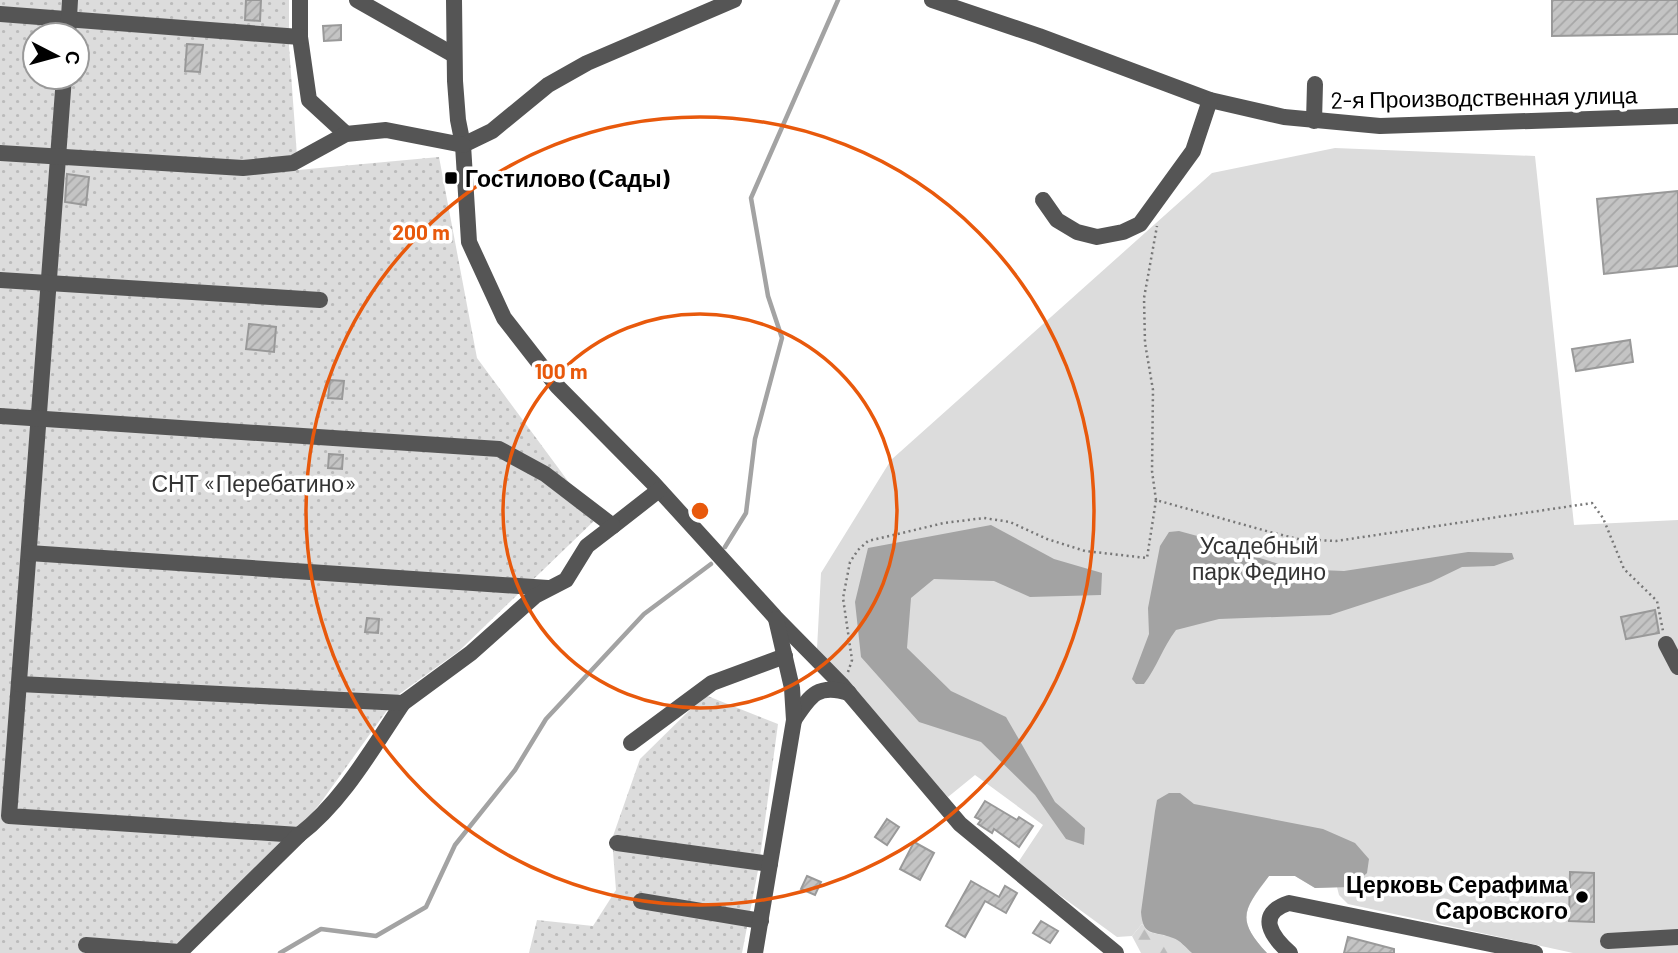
<svg xmlns="http://www.w3.org/2000/svg" width="1678" height="953" font-family="Barlow,sans-serif">
	<style>
		.grass { fill: url(#grass-dots); fill-rule: evenodd }
		.forest { fill: url(#forest-firs) }
		.park { fill: #dcdcdc }
		.water { fill: #a3a3a3 }
		.lines { fill: none; stroke-linecap: round; stroke-linejoin: round }
		.stream { stroke: #a3a3a3; stroke-width: 4.5 }
		.building { fill: url(#building-hatch); stroke: #999; stroke-width: 2 }
		.path { stroke: #777; stroke-width: 2.5; stroke-dasharray: 2 3.5; stroke-linecap: butt }
		.minor { stroke: #555; stroke-width: 16 }
		.ring { fill: none; stroke: #e8590c; stroke-width: 3.5 }
		.poi-dot { fill: #000; stroke: #fff; stroke-width: 2.5 }
		.labels { text-anchor: middle; dominant-baseline: central; stroke-width: 7; stroke-linejoin: round; paint-order: stroke }
		.street-label { font-size: 23px; fill: #000; stroke: #fff }
		.poi-label { font-size: 23px; font-weight: bold; fill: #000; stroke: #fff; text-anchor: start }
		.park-label { font-size: 23px; fill: #333; stroke: #fff }
		.centre { fill: #e8590c; stroke: #fff; stroke-width: 3.5 }
		.ring-label { font-size: 21px; text-anchor: middle; font-weight: bold; fill: #e8590c; stroke: #fff; stroke-width: 7; stroke-linejoin: round; paint-order: stroke }
	</style>
	<defs>
		<pattern id="grass-dots" width="8" height="8" patternUnits="userSpaceOnUse" patternTransform="scale(1.75)"><rect width="8" height="8" fill="#dcdcdc"/><path d="M2 2h.1M6 6h.1" fill="none" stroke="#bbb" stroke-width="1.8" stroke-linecap="round"/></pattern>
		<pattern id="forest-firs" width="22" height="20" patternUnits="userSpaceOnUse" patternTransform="scale(1.75)"><rect width="22" height="20" fill="#dcdcdc"/><path d="M5 1l3.5 6h-7zM16 11l3.5 6h-7z" fill="#bbb"/></pattern>
		<pattern id="building-hatch" width="6" height="6" patternUnits="userSpaceOnUse" patternTransform="scale(1.75)"><rect width="6" height="6" fill="#c4c4c4"/><path d="M-1 1l2-2M0 6l6-6M5 7l2-2" fill="none" stroke="#a7a7a7"/></pattern>
	</defs>
	<rect width="100%" height="100%" fill="#fff"/>
	<g class="grass">
		<path d="M0 0H289V46L298 170 439 157 477 358 596 519 459 651 398 695 319 805 274 854 174 953H0ZM35 35H77V77H35Z"/>
		<path d="M705 695 778 724 759 865 742 953H529L537 920 593 926 616 890 612 839 640 759Z"/>
	</g>
	<path class="forest" d="M1142 924 1149 932 1176 938 1192 953H1141L1132 936Z"/>
	<path class="park" d="M1335 148 1535 156 1574 525 1678 520V953H1573L1348 904 1339 895 1337 887 1315 888 1295 876H1269C1244 910 1235 919 1267 953H1192L1176 938 1149 932 1142 924 1132 936 1117 937 1017 864 1043 825 975 775 948 797 817 649 821 573 891 460 1212 173Z"/>
	<g class="water">
		<path d="M991 525 1054 559 1102 573 1101 595 1030 597 994 581 934 579 911 598 907 648 951 691 1006 717 1055 802 1085 828 1084 845 1066 839 1035 795 981 742 919 722 861 657 855 602 868 548Z"/>
		<path d="M1179 531 1234 546 1250 555 1295 569 1344 571 1468 552 1512 553 1514 559 1494 566 1462 567 1431 582 1330 615 1219 619 1176 630C1163 647 1157 667 1144 684H1136L1132 679 1149 634 1148 608 1160 546 1169 532Z"/>
		<path d="M1169 793H1180L1194 804 1323 829 1355 843 1369 859 1367 873 1351 887 1315 888 1295 876H1269C1244 909 1235 919 1267 953H1192C1186 948 1180 940 1173 938 1154 930 1143 938 1141 912L1155 811 1157 800Z"/>
	</g>
	<g class="lines">
		<g class="stream">
			<path d="M725 547 746 513 755 439 782 338 768 296 751 198 838 0"/>
			<path d="M280 953 321 929 376 936 426 907 455 845 515 770 546 719 644 614 711 564"/>
		</g>
	</g>
	<g class="building">
		<path d="M246 0H261L260 21 245 20Z"/>
		<path d="M1552 0H1678V34L1552 36Z"/>
		<path d="M341 25V40L324 41 323 26Z"/>
		<path d="M187 44 203 45 200 72 185 71Z"/>
		<path d="M67 174 89 177 86 205 65 202Z"/>
		<path d="M1678 191V266L1604 274 1597 199Z"/>
		<path d="M249 324 276 327 274 352 246 349Z"/>
		<path d="M1630 340 1633 362 1576 371 1572 349Z"/>
		<path d="M330 380 344 381 342 399 328 398Z"/>
		<path d="M329 454 343 455 342 469 328 468Z"/>
		<path d="M1655 610 1659 633 1626 639 1621 617Z"/>
		<path d="M367 618 379 619 378 633 365 632Z"/>
		<path d="M985 801 1017 820 1019 817 1033 826 1019 847 994 829 992 833 978 824 981 820 975 817Z"/>
		<path d="M887 819 899 827 887 845 875 837Z"/>
		<path d="M914 842 934 853 920 880 900 869Z"/>
		<path d="M1570 872 1594 873V922L1569 921Z"/>
		<path d="M807 876 821 882 815 895 801 889Z"/>
		<path d="M971 881 999 897 1005 886 1017 893 1006 913 985 901 965 937 946 926Z"/>
		<path d="M1041 921 1058 931 1050 943 1033 933Z"/>
		<path d="M1348 937 1394 949V953H1344Z"/>
	</g>
	<g class="lines">
		<g class="path">
			<path d="M1156 500 1152 471 1153 390 1145 343 1144 298 1157 226"/>
			<path d="M848 672 852 660 843 598 850 562 858 550 868 541 944 523 984 518 1010 522 1047 539 1085 551 1147 558 1156 500 1270 532 1298 539 1336 541 1592 503 1603 518 1624 569 1657 601 1663 631"/>
		</g>
		<g class="minor">
			<path d="M300 0V37L309 100 346 134"/>
			<path d="M357 0 454 55"/>
			<path d="M454 0 455 81 458 120 463 145 469 242 504 318 557 386 653 483 775 617 841 684 960 824 1116 953"/>
			<path d="M932 0 1039 36 1210 100 1284 117 1380 126 1678 116"/>
			<path d="M0 14 300 37"/>
			<path d="M68 35 70 0"/>
			<path d="M64 77 9 816 299 835C343 801 372 749 403 703"/>
			<path d="M1314 121 1315 84"/>
			<path d="M463 145 492 131 548 85 587 63 734 0"/>
			<path d="M0 153 243 168 293 163 346 134 386 130 463 145"/>
			<path d="M1043 200 1057 220 1077 232 1097 237 1123 232 1140 224 1193 151 1210 100"/>
			<path d="M0 280 320 300"/>
			<path d="M0 416 499 449 545 474 613 526 659 490"/>
			<path d="M29 553 548 588"/>
			<path d="M1666 644 1678 667"/>
			<path d="M19 684 403 703 471 653 535 596 566 580 587 546 613 526"/>
			<path d="M794 720C810 696 817 683 849 693"/>
			<path d="M631 743 712 683 785 656"/>
			<path d="M617 843 770 864"/>
			<path d="M641 901 761 921"/>
			<path d="M1608 941 1678 937"/>
			<path d="M86 945 180 952 299 835"/>
			<path d="M755 953 794 720 792 688 776 619"/>
			<path d="M1290 953C1272 937 1255 914 1289 903L1535 953"/>
		</g>
	</g>
	<g class="ring">
		<circle cx="700" cy="511" r="197"/>
		<circle cx="700" cy="511" r="394"/>
	</g>
	<g class="poi-dot">
		<rect x="444" y="171" width="14" height="14" rx="3.5"/>
		<circle cx="1582" cy="897" r="7"/>
	</g>
	<g class="labels">
		<g class="street-label">
			<text transform="translate(1484 97) rotate(-1)">2-я Производственная улица</text>
		</g>
		<g class="poi-label">
			<text x="465" y="178">Гостилово (Сады)</text>
			<text x="1568" y="884" text-anchor="end">Церковь Серафима<tspan x="1568" dy="26">Саровского</tspan></text>
		</g>
		<g class="park-label">
			<text x="254" y="483">СНТ «Перебатино»</text>
			<text x="1259" y="545">Усадебный<tspan x="1259" dy="26">парк Федино</tspan></text>
		</g>
	</g>
	<circle cx="700" cy="511" r="10" class="centre"/>
	<g class="ring-label">
		<text x="421" y="240">200 m</text>
		<text x="561" y="379">100 m</text>
	</g>
	<g transform="translate(56 56) rotate(96)"><circle r="33" fill="#ffffff" stroke="#999999" stroke-width="2"/>
	<path d="M0-5L12 26L0 18L-12 26Z" fill="#000000"/>
	<text y="-10" font-size="19" font-weight="bold" text-anchor="middle" fill="#000000">С</text>
	</g>
</svg>
